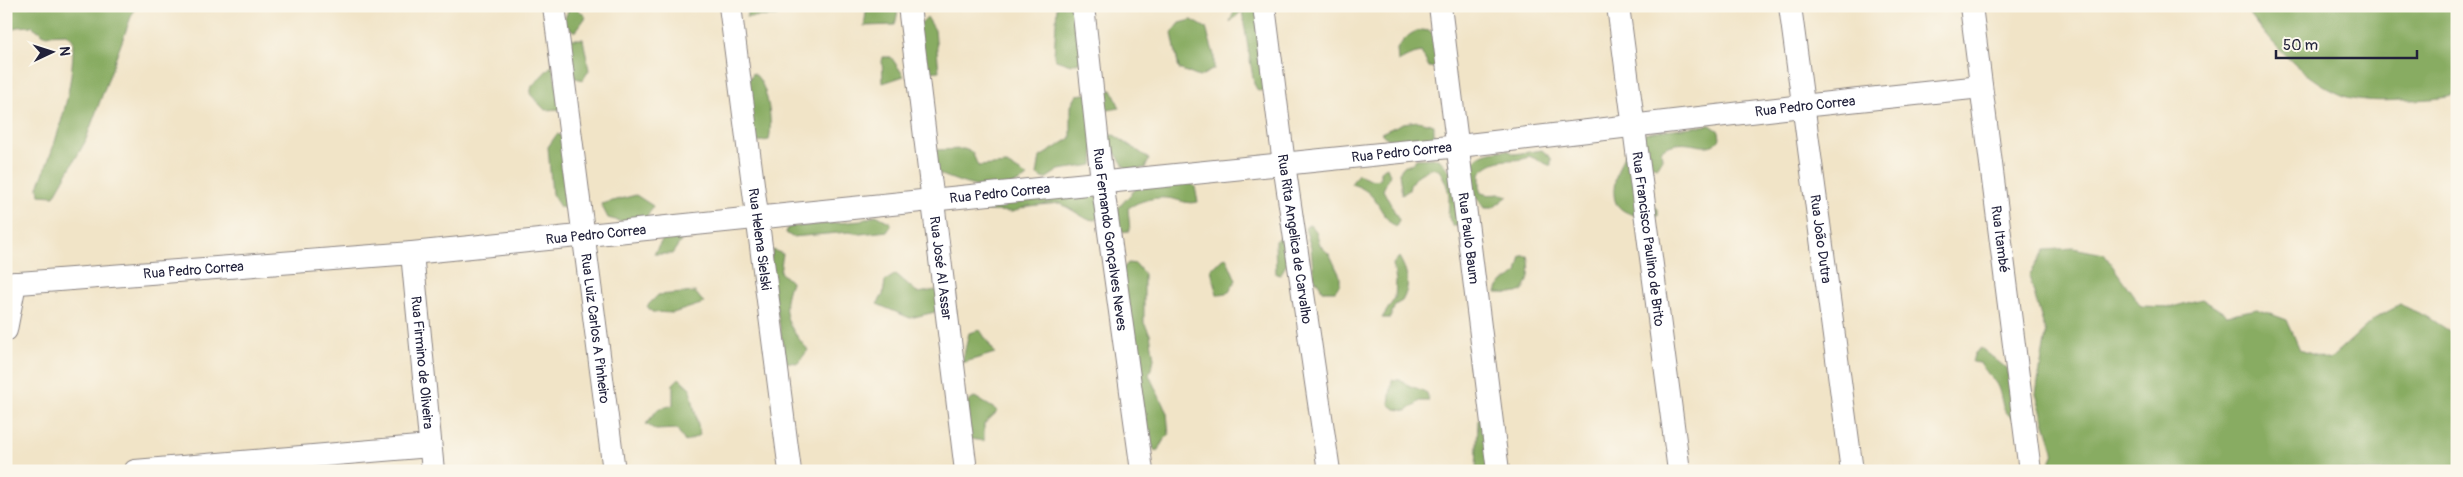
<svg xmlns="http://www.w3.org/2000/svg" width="2463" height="477" font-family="Pangolin,sans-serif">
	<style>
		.forest { fill: #88ac62; stroke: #55674e }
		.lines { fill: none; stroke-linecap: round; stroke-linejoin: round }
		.minor-casing { stroke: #8a8381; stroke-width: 24 }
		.minor { stroke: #fff; stroke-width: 22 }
		.labels { text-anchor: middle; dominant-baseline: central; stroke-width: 5; stroke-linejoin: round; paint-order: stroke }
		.street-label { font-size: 14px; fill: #22223b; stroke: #fbf7ec }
	</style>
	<rect width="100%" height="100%" fill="#fbf7ec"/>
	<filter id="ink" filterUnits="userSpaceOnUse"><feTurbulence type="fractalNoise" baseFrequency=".02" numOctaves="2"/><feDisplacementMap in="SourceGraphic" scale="10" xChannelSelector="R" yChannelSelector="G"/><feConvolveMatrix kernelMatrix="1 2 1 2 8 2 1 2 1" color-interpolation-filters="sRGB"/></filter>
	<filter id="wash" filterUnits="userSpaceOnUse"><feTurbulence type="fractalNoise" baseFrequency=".0096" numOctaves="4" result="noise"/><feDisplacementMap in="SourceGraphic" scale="20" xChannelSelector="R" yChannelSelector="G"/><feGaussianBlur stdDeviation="1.12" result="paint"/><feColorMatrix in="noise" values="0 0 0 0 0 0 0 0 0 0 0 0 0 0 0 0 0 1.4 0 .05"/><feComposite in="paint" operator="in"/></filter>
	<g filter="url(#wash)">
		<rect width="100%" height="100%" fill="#f1e4c7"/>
		<g class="forest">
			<path d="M6 6H135L85 142 54 196 39 195 38 187C57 140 74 91 73 40L67 34 44 35 32 26 17 27 6 35Z"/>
			<path d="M570 6H575L586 17 575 32 563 23Z"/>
			<path d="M751 6H783L777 16 746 17Z"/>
			<path d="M867 6H899L895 25 864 26Z"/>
			<path d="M1057 6H1075L1083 60 1071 65 1056 60 1054 56Z"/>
			<path d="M1236 6H1260L1271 89 1258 91 1254 84 1242 11 1230 22Z"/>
			<path d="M2244 6H2457V95C2440 99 2421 100 2403 100 2384 101 2361 102 2342 95 2300 77 2270 42 2244 6Z"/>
			<path d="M927 17 935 30 939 71 926 72 917 27Z"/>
			<path d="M1192 20 1206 28 1214 55V69L1199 77 1179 69 1172 33 1180 23Z"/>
			<path d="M1422 30 1430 31 1437 38V68L1429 67 1421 52 1413 54 1398 62 1397 49C1404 39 1411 31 1422 30Z"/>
			<path d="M569 39H583L589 70 583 80 568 76Z"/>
			<path d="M882 57H891L904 76 883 83Z"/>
			<path d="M552 65 562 109 545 110 530 94 532 86Z"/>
			<path d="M753 73C768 82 773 123 769 140L756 142 743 90Z"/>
			<path d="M1112 90 1120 108 1096 112 1093 165 1059 170 1045 179 1037 175 1040 157 1071 138V106L1077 95Z"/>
			<path d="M1418 121 1434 125V142C1416 142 1394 147 1381 133L1403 123Z"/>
			<path d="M1710 125 1719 131 1720 139C1705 157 1688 133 1661 150L1662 159 1657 167 1650 165V203L1658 209V216C1646 218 1623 216 1616 203 1608 186 1625 143 1642 135 1653 130 1696 127 1710 125Z"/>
			<path d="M557 134 564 137 574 201 568 208 560 207 552 194 548 147Z"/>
			<path d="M1114 135 1147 157 1149 160 1145 168 1126 169 1104 136Z"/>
			<path d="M964 149 972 152 978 166 1007 164 1028 177C995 197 970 186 937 173L933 150Z"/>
			<path d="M1507 150 1515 154 1542 150 1551 158V166L1529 156C1519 165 1499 152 1480 173V192C1489 198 1500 191 1508 196L1493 208H1484L1472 190 1471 165C1480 151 1492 152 1507 150Z"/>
			<path d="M1438 158 1455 177 1461 226H1453C1446 216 1449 211 1449 200 1450 190 1444 178 1439 170L1431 168C1420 174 1411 177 1409 190L1402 195 1399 172 1405 165H1411L1416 159Z"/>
			<path d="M1387 167 1390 175 1383 190 1399 220 1396 227C1376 212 1380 192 1351 184L1358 174 1373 180 1380 179V171Z"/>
			<path d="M1143 181H1189L1195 187 1198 202C1186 205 1179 199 1167 198 1152 197 1140 201 1128 208L1130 231 1117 232 1118 208Z"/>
			<path d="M1081 193 1096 196 1104 211 1095 220 1087 219 1060 203 1028 206 1013 212 957 209 961 202Z"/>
			<path d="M636 195 653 206 646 219 627 223 608 218 601 204Z"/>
			<path d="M876 215 891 223 888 231 860 234 849 232 792 237 786 233 787 229 790 227 861 221Z"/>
			<path d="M1310 224 1316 231 1320 245 1330 255 1340 276V284L1335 291H1323L1314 277 1311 248 1305 228Z"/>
			<path d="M667 232 681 241 672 254H654Z"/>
			<path d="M1286 237 1291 257 1280 275 1276 274 1275 241 1278 238Z"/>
			<path d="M2073 248 2104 254 2141 306 2172 307 2202 299 2227 315 2257 309 2287 320 2300 350 2329 360 2374 319 2400 305 2428 317 2457 336V471H2046L2054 453 2036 394 2046 334 2029 276 2045 250Z"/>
			<path d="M773 250 783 254 780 272 791 282C779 313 788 326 808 350L798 363 786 362 769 266Z"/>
			<path d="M1521 256H1528C1531 266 1531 290 1517 293 1511 294 1502 293 1496 293 1499 280 1508 281 1517 273Z"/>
			<path d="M1226 257 1236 280 1229 292 1217 295 1211 269Z"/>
			<path d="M1399 257C1408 273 1411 285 1402 301L1395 305 1390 318H1382L1395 298 1396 281 1393 264Z"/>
			<path d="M1128 263 1136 264 1144 274V323L1150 334 1154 359 1149 375 1167 413 1169 435 1164 439 1159 450 1155 451 1142 426 1117 275Z"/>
			<path d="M896 274 918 293 936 290 941 303 935 312 910 318 877 304 883 295 885 281Z"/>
			<path d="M695 292 704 303 673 313 652 312 647 306 658 295Z"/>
			<path d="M980 330 995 353 962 363 969 333Z"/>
			<path d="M1981 348 2006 368 2020 417 2012 418C1998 407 2004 395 1995 382 1989 376 1984 371 1980 363L1972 362 1975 353Z"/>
			<path d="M679 378 690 388 700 435 685 442 677 429 656 430 646 424 658 409 673 405V384Z"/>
			<path d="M1392 380H1400C1411 388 1417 387 1427 393L1429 401H1420L1407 411 1395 409 1389 404Z"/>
			<path d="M975 397 998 411 984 424V441L965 438 968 402Z"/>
			<path d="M1483 414 1496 471H1476L1478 420Z"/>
		</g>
	</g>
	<g filter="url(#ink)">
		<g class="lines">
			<defs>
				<g id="minor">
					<path id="s1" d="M554 6 614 471"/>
					<path id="s2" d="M730 6 790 471"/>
					<path id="s3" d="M909 6 966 471"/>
					<path id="s4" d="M1083 6 1102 181 1142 471"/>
					<path id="s5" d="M1264 6 1284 164 1329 471"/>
					<path id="s6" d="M1440 6 1498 471"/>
					<path id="s7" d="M1618 6 1679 471"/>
					<path id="s8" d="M1790 6 1852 471"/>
					<path id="s9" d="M1971 6 2030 471"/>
					<path id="s10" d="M412 253 433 471"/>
					<path id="s11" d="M6 284 412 253 1459 146 1802 106 1981 87"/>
					<path d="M6 330 15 283"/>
					<path d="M135 471 430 446"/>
				</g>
			</defs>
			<use href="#minor" class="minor-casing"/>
			<use href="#minor" class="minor"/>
		</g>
	</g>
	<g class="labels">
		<g class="street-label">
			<text stroke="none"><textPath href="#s11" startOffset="1808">Rua Pedro Correa</textPath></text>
			<text stroke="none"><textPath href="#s11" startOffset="1402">Rua Pedro Correa</textPath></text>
			<text stroke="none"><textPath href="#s11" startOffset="998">Rua Pedro Correa</textPath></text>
			<text stroke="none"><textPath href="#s11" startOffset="592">Rua Pedro Correa</textPath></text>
			<text stroke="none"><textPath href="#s6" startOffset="234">Rua Paulo Baum</textPath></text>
			<text stroke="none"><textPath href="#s2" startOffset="235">Rua Helena Sielski</textPath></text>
			<text stroke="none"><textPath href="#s4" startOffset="235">Rua Fernando Gonçalves Neves</textPath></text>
			<text stroke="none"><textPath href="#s5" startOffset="235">Rua Rita Angelica de Carvalho</textPath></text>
			<text stroke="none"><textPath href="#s7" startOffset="235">Rua Francisco Paulino de Brito</textPath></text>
			<text stroke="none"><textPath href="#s8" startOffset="235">Rua João Dutra</textPath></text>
			<text stroke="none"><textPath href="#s9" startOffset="235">Rua Itambé</textPath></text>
			<text stroke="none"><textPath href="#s3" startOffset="264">Rua José Al Assar</textPath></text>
			<text stroke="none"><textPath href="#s11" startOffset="188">Rua Pedro Correa</textPath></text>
			<text stroke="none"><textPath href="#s1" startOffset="325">Rua Luiz Carlos A Pinheiro</textPath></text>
			<text stroke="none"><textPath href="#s10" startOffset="110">Rua Firmino de Oliveira</textPath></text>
		</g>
	</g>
	<rect width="2463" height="477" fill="none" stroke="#fbf7ec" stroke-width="25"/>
	<g transform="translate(52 52) rotate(86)" stroke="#fbf7ec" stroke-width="4" paint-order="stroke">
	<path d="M0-4L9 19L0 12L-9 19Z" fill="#22223b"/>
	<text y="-8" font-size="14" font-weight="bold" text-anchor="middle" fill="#22223b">N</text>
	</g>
	<path d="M2276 50v8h141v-8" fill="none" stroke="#22223b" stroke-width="2.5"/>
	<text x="2283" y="50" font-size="15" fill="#22223b" stroke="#fbf7ec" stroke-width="4" paint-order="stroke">50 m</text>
</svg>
